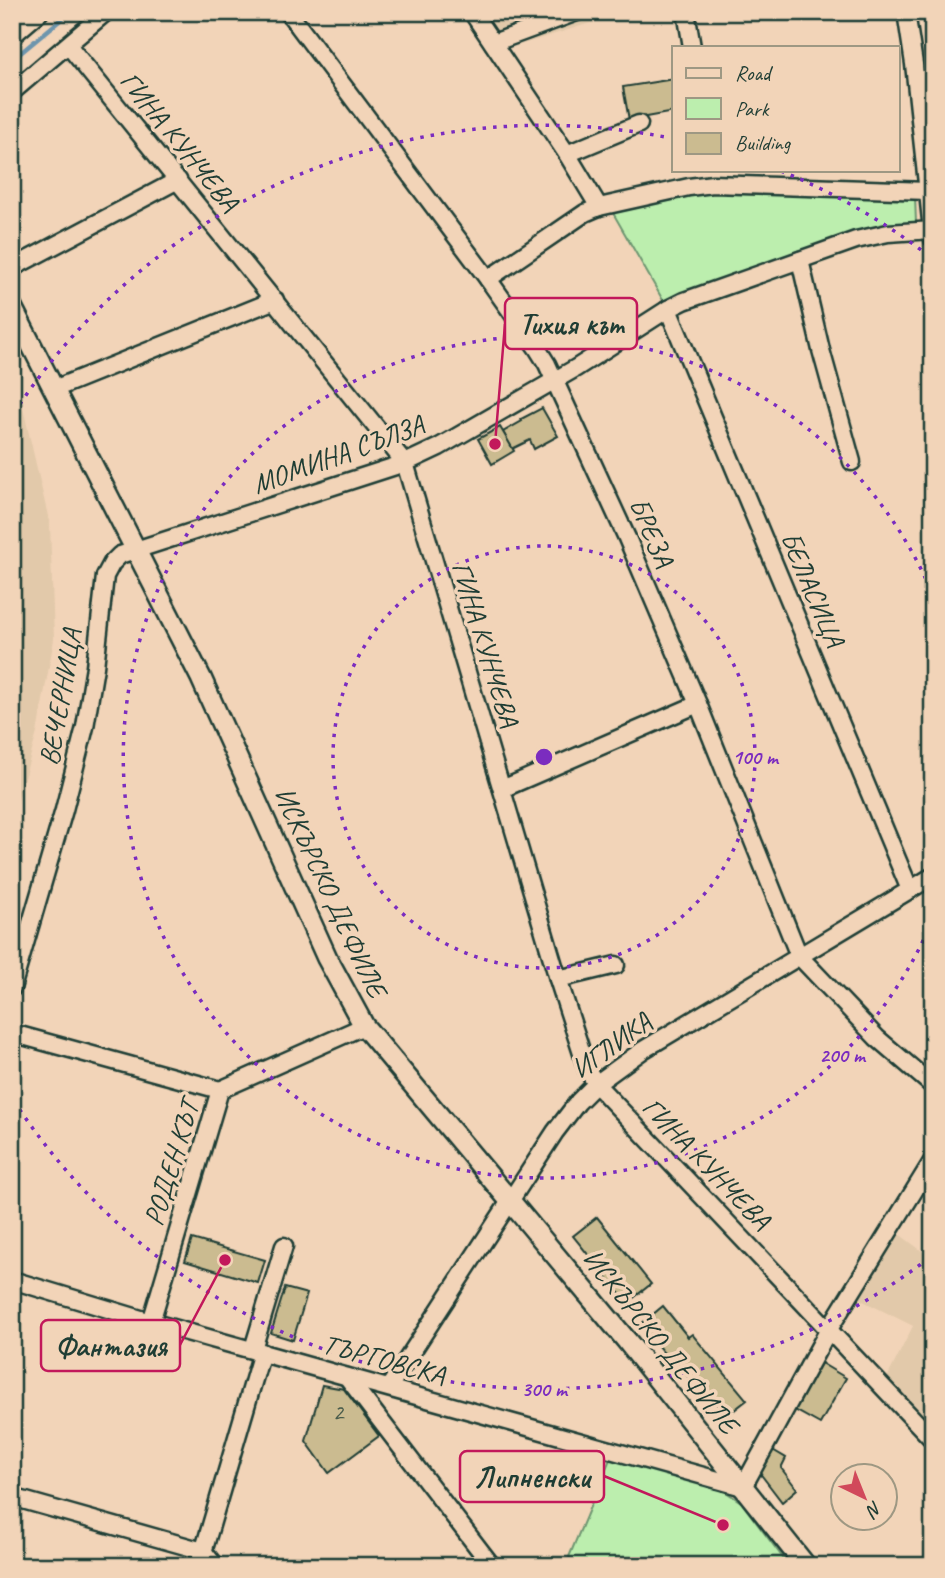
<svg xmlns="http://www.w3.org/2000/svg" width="945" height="1578" font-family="Caveat,sans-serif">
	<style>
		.built { fill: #e2c9aa }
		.green { fill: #bceeae; stroke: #6e9671; stroke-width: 2 }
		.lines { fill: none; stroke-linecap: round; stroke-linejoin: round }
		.stream { stroke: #6d95ad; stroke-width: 4.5 }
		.building { fill: #cbbb90; stroke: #1f3d34; stroke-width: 2 }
		.minor-casing { stroke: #1f3d34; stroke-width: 21 }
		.major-casing { stroke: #1f3d34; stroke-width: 24 }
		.minor { stroke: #f2d4b8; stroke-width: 16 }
		.major { stroke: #f2d4b8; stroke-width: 19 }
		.ring { fill: none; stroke: #7b2cbf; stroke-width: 3.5; stroke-dasharray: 3.5 7 }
		.labels { text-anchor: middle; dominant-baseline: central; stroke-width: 7; stroke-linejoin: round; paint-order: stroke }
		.number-label { font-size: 24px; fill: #4a5c4b }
		.street-label { font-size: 28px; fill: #1f3d34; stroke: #f2d4b8 }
		.centre { fill: #7b2cbf; stroke: #f2d4b8; stroke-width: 3.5 }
		.ring-label { font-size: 21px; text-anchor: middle; font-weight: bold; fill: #7b2cbf; stroke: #f2d4b8; stroke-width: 7; stroke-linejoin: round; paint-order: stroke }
		.leader { fill: none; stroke: #c2185b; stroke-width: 2.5 }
		.callout-dot { fill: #c2185b; stroke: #f2d4b8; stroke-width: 2.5 }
		.callout { fill: #f2d4b8; stroke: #c2185b; stroke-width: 2.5 }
		.callout-label { font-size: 30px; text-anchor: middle; font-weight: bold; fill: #1f3d34 }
	</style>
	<rect width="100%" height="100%" fill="#f2d4b8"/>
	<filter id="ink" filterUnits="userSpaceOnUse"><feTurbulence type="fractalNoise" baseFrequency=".0143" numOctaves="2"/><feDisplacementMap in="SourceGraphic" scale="14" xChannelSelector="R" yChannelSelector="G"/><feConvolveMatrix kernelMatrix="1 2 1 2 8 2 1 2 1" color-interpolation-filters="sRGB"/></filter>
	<g filter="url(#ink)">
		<g class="built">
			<path d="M477 12H626L503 50Z"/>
			<path d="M12 376 20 395 50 525 54 639 37 733 12 821Z"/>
			<path d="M895 1231 926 1254 933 1243V1415L931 1417 924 1416 887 1378 913 1326 855 1297Z"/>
		</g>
		<g class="green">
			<path d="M712 191 915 196 916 224 864 230 664 302 613 213Z"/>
			<path d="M610 1459 723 1490 741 1502 789 1566H575L569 1557Z"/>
		</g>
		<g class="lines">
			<path class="stream" d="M12 60 70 12"/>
		</g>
		<g class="building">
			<path d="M674 79V112L629 120 623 87Z"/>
			<path d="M542 408 558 436 534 449 530 440 512 449 503 432 522 421 521 419Z"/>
			<path d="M500 427 514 451 492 464 478 439Z"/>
			<path d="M597 1217 651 1284 627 1303 573 1236Z"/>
			<path d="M192 1239 265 1260 258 1283 185 1261Z"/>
			<path d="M285 1288 307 1294 293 1340 271 1333Z"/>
			<path d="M663 1306 688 1337 692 1334 747 1400 729 1414 721 1404 718 1407 706 1393 703 1394 671 1356 668 1358 640 1325Z"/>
			<path d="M933 1336V1373L930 1357Z"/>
			<path d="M821 1363 846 1378 820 1424 795 1410Z"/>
			<path d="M322 1385 344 1389 379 1436 329 1473 306 1441Z"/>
			<path d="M771 1449 786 1458 781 1468 797 1489 782 1502 759 1472Z"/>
		</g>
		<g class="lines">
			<defs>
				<g id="minor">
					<path d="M288 12 488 279 537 348 547 364 627 538 698 704 799 956 877 1038 933 1086"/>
					<path d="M472 12 567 154 599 207"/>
					<path d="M686 12 692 47"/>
					<path d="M906 12 914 64 933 239"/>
					<path d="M12 36 40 12"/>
					<path d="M493 43 577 12"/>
					<path d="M68 45 405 463 558 979 587 1069 596 1084 933 1440"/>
					<path d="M12 92 106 12"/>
					<path d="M567 154 639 124"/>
					<path d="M800 260 821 350 852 462"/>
					<path d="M12 268 178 180"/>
					<path d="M488 279 585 213 599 207 689 187 713 184 928 191"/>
					<path d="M668 309 910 890"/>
					<path d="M54 389 275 300"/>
					<path d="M502 789 698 704"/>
					<path d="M558 979 616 965"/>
					<path d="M12 988 64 810 85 727 95 667 105 576 112 563 120 555 405 463 439 447 576 368 668 309 684 301 856 240 888 233 933 230"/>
					<path d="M12 1033 220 1090"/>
					<path d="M12 1280 151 1322 743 1487 829 1329 933 1160"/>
					<path d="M151 1322 220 1090 364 1026"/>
					<path d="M253 1349 284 1246"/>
					<path d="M347 1377 492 1566"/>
					<path d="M389 1387 555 1132 578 1102 596 1084 643 1050 933 876"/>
					<path d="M12 1497 203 1551 215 1566"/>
					<path d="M199 1566 262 1352"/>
				</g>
				<path id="major" d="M12 307 201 678 327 958 364 1026 627 1341 806 1566"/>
			</defs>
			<use href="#minor" class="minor-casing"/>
			<use href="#major" class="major-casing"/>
			<use href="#minor" class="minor"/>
			<use href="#major" class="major"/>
		</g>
	</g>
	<g class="ring">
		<circle cx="544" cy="757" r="211"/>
		<path d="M932 921A421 421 0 1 1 932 593"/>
		<path d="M929 1258A632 632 0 0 1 14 1101M14 413A632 632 0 0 1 670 138M781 171A632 632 0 0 1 929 256"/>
	</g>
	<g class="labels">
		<g class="number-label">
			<text x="338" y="1412">2</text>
		</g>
		<g class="street-label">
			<text transform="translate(180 141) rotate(51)">ГИНА КУНЧЕВА</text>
			<text transform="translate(338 454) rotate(-20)">МОМИНА СЪЛЗА</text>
			<text transform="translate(652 532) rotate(66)">БРЕЗА</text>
			<text transform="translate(813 589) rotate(67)">БЕЛАСИЦА</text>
			<text transform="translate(486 644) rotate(73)">ГИНА КУНЧЕВА</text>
			<text transform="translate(60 697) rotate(-80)">ВЕЧЕРНИЦА</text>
			<text transform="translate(331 892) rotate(65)">ИСКЪРСКО ДЕФИЛЕ</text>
			<text transform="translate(611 1045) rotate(-36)">ИГЛИКА</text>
			<text transform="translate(171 1163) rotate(-73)">РОДЕН КЪТ</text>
			<text transform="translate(707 1163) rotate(46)">ГИНА КУНЧЕВА</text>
			<text transform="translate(661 1341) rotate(51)">ИСКЪРСКО ДЕФИЛЕ</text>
			<text transform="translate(384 1359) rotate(15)">ТЪРГОВСКА</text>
		</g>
	</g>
	<circle cx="544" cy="757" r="10" class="centre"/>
	<g class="ring-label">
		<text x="755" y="764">100 m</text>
		<text x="842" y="1062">200 m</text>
		<text x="544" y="1396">300 m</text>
	</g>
	<path class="leader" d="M495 444L505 324M225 1260L180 1345M723 1525L604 1476"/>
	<g class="callout-dot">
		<circle cx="495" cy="444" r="7"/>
		<circle cx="225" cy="1260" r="7"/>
		<circle cx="723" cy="1525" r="7"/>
	</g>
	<g class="callout">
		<rect x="505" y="298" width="132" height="51" rx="7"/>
		<rect x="41" y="1320" width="139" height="51" rx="7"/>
		<rect x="460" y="1451" width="144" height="51" rx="7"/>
	</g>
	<g class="callout-label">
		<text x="571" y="334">Тихия кът</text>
		<text x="111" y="1356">Фантазия</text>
		<text x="532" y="1487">Липненски</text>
	</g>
	<rect width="945" height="1578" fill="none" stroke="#f2d4b8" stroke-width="42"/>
	<rect x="21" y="21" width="903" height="1536" fill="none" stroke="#1f3d34" stroke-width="2.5" filter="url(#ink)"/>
	<rect x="672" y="46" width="228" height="126" fill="#f2d4b8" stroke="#9e9883" stroke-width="2"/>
	<rect x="686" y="68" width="35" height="10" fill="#f2d4b8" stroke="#9e9883" stroke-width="2"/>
	<text x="735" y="80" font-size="21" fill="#1f3d34">Road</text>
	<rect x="686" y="98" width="35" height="21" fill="#bceeae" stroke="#9e9883" stroke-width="2"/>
	<text x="735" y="116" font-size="21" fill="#1f3d34">Park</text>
	<rect x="686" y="133" width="35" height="21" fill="#cbbb90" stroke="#9e9883" stroke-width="2"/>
	<text x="735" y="150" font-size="21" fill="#1f3d34">Building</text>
	<g transform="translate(864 1497) rotate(137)"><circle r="33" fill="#f2d4b8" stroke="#9e9883" stroke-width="2"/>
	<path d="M0-5L12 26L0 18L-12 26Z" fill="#d1495b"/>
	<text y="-10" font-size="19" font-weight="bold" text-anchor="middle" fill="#1f3d34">N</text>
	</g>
</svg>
